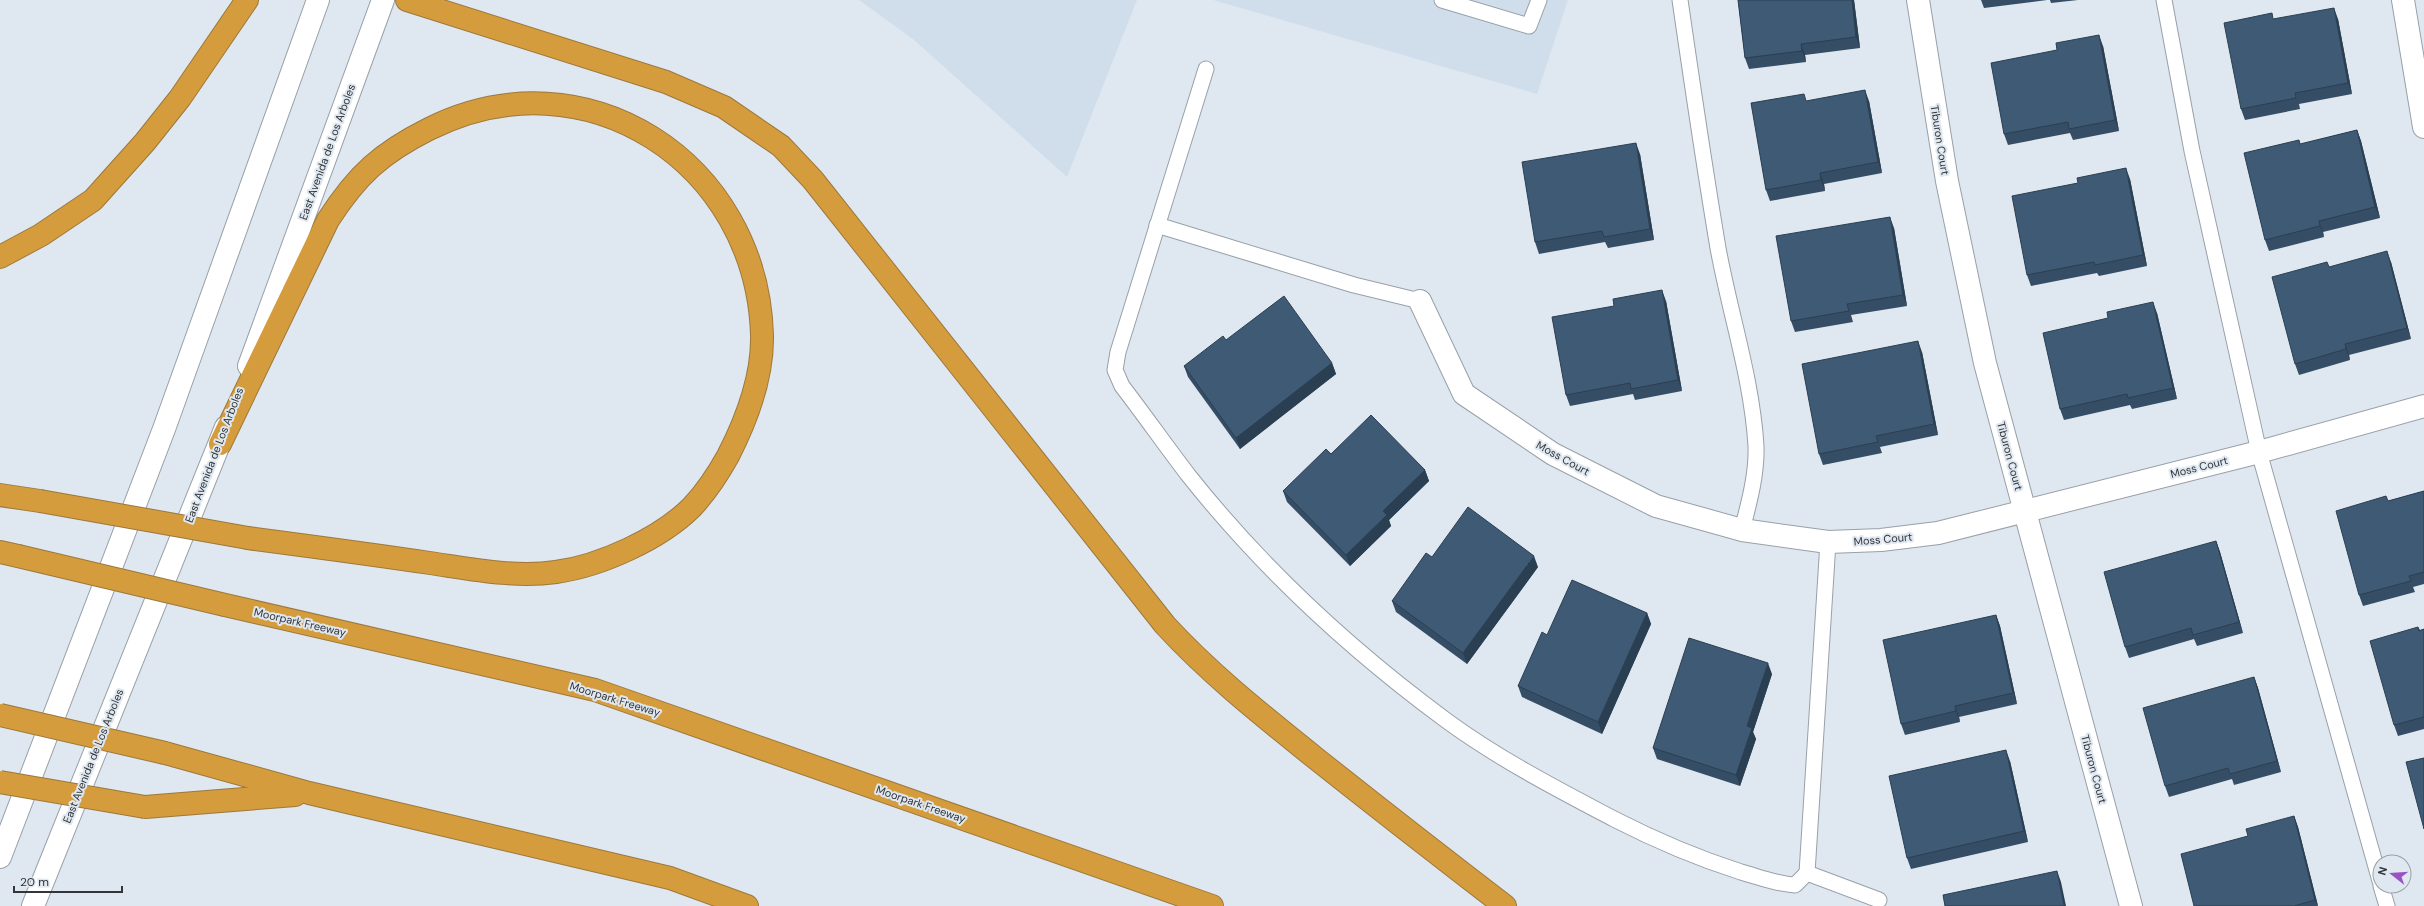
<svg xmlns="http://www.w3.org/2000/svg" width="2424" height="906" font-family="'DM Sans',sans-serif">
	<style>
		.built { fill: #d0deec }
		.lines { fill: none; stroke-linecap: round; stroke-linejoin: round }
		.service-casing { stroke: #98a0a8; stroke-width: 17 }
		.minor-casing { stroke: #98a0a8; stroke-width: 24 }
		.secondary-casing { stroke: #98a0a8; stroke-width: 24 }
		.motorway-casing { stroke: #9c783c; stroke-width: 24 }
		.service { stroke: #fff; stroke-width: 15 }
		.minor { stroke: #fff; stroke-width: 22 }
		.secondary { stroke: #fff; stroke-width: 22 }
		.motorway { stroke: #d59c3e; stroke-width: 22 }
		.motorway-bridge-casing { stroke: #9c783c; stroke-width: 24; stroke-linecap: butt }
		.motorway-bridge { stroke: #d59c3e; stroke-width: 22 }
		.wall { fill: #354d65 }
		.shaded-wall { fill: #2b3f52 }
		.building { fill: #3e5a75; stroke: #2b3f52 }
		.labels { text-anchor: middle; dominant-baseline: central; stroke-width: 4; stroke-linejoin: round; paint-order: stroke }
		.street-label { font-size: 11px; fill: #323539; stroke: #dfe8f0 }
	</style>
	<rect width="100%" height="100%" fill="#dfe8f0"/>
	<g class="built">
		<path d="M859 0H1137L1067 177 914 40Z"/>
		<path d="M1213 0H1568L1537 94Z"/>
	</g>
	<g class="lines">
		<defs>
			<g id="service">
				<path d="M1442 0 1529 26 1539 0"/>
				<path d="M1680 0C1692 83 1704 165 1718 248 1730 314 1752 379 1756 446 1757 474 1749 503 1742 530"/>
				<path d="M2164 0 2192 151 2259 452 2380 881"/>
				<path d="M1206 69 1118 352 1115 370 1122 386C1145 416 1166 446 1189 476 1263 569 1352 651 1447 721 1499 759 1557 789 1614 819 1655 840 1697 858 1741 872 1759 877 1776 884 1795 885L1807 873"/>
				<path d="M1157 225 1354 285 1420 301"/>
				<path d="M1828 542 1807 873 1879 900"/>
				<path d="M2381 886 2387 906"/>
			</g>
			<g id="minor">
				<path d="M1918 0 1947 181 1985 363 2131 906"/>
				<path d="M2403 0 2424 127"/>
				<path d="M1420 301 1464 394 1553 454 1656 506 1742 530 1828 542 1881 540 1938 533 2259 452 2424 406"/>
			</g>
			<g id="secondary">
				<path d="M249 366 383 0"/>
				<path d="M0 857 164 429 318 0"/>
				<path d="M33 906 226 427"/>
			</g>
			<g id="motorway">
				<path d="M407 0 666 82 724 107 781 146 813 180 1165 625C1210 674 1262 715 1314 757 1377 807 1441 857 1505 906"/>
				<path d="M0 257 41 235 93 200 145 142 180 98 247 0"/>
				<path d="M220 444 328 220C357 175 381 153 429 129 586 50 757 163 762 335 763 377 747 419 728 456 718 474 706 492 692 507 660 539 600 566 556 572 515 578 471 569 430 563 370 554 309 546 248 538"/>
				<path d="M0 495 40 501"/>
				<path d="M0 552 18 556"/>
				<path d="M225 605 595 690 1212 906"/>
				<path d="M165 753 309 793 670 878 747 906"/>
				<path d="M145 807 295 795"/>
			</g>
		</defs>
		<use href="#service" class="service-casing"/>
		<use href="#minor" class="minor-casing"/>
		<use href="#secondary" class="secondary-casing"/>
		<use href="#motorway" class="motorway-casing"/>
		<use href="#service" class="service"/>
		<use href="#minor" class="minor"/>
		<use href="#secondary" class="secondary"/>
		<use href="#motorway" class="motorway"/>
		<defs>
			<g id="motorway-bridge">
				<path d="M40 501 248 538"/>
				<path d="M18 556 225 605"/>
				<path d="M0 715 165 753"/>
				<path d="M0 782 145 807"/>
			</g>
		</defs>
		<use href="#motorway-bridge" class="motorway-bridge-casing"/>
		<use href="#motorway-bridge" class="motorway-bridge"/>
	</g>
	<g class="wall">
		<path d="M1738 0H1854L1860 48 1805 55 1806 62 1749 69 1745 58Z"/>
		<path d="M1981 0H2047L1984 8Z"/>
		<path d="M2050 0H2078L2051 3Z"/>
		<path d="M2274 19H2338L2352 94 2299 104 2300 109 2245 120 2241 109Z"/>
		<path d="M2103 46 2119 131 2073 140 2070 133 2008 145 2004 134Z"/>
		<path d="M1807 101H1869L1882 173 1824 184 1825 191 1770 201 1766 190Z"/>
		<path d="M2357 130 2361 141 2380 218 2323 232 2324 237 2269 251 2265 240 2301 144Z"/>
		<path d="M1640 154 1654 240 1608 248 1605 242 1539 254 1535 242Z"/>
		<path d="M2130 179 2147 266 2099 276 2097 273 2031 286 2027 275Z"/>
		<path d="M1894 228 1907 306 1851 315 1853 322 1795 332 1791 321Z"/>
		<path d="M2391 262 2411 339 2349 355 2350 360 2299 375 2295 364 2329 267Z"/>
		<path d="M1666 301 1682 391 1635 400 1633 394 1570 406 1566 395Z"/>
		<path d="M2157 313 2177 399 2132 409 2130 405 2064 420 2060 409Z"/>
		<path d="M1226 340 1332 363 1336 374 1240 449 1188 377 1184 366Z"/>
		<path d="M1922 352 1938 435 1880 447 1882 453 1823 465 1819 454Z"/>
		<path d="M1331 454 1425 470 1429 481 1389 520 1391 526 1350 566 1287 502 1283 491Z"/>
		<path d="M2424 491V584L2413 587 2415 592 2363 606 2359 595 2388 501Z"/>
		<path d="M2216 541 2220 552 2243 633 2197 646 2194 639 2129 658 2125 647Z"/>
		<path d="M1432 557 1538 567 1467 664 1396 612 1392 601Z"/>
		<path d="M1647 613 1651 624 1602 734 1522 697 1518 686 1547 635Z"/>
		<path d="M1996 615 2000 626 2017 704 1959 717 1960 722 1905 735 1901 724Z"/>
		<path d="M2418 627 2420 630 2424 629V729L2398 736 2394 725Z"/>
		<path d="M1772 674 1753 732 1756 739 1740 786 1657 759 1653 748Z"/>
		<path d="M2254 677 2258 688 2281 772 2234 785 2232 779 2169 797 2165 786Z"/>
		<path d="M2010 761 2028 842 1911 869 1907 858Z"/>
		<path d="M2294 816 2298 827 2318 906H2194L2248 836Z"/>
	</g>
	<g class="shaded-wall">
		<path d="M1852 0H1854L1860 48 1856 37Z"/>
		<path d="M2334 8 2338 19 2352 94 2348 83Z"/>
		<path d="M2099 35 2103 46 2119 131 2115 120Z"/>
		<path d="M1801 44 1805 55 1806 62 1802 51Z"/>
		<path d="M1865 90 1869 101 1882 173 1878 162Z"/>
		<path d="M2357 130 2361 141 2380 218 2375 207Z"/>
		<path d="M1636 143 1640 154 1654 240 1650 229Z"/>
		<path d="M2126 168 2130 179 2147 266 2143 255Z"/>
		<path d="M1820 173 1824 184 1825 191 1821 180Z"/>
		<path d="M1890 217 1894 228 1907 306 1903 295Z"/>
		<path d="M2319 221 2323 232 2324 237 2320 226Z"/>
		<path d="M2387 251 2391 262 2411 339 2407 328Z"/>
		<path d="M1662 290 1666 301 1682 391 1678 380Z"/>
		<path d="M2153 302 2157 313 2177 399 2173 388Z"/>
		<path d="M1918 341 1922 352 1938 435 1934 424Z"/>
		<path d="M2345 344 2349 355 2350 360 2346 349Z"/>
		<path d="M1332 363 1336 374 1240 449 1236 438Z"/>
		<path d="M1425 470 1429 481 1389 520 1391 526 1350 566 1346 555 1383 511Z"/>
		<path d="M2216 541 2220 552 2243 633 2239 622Z"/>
		<path d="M1534 556 1538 567 1467 664 1463 653Z"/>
		<path d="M1647 613 1651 624 1602 734 1598 722Z"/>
		<path d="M1996 615 2000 626 2017 704 2013 693Z"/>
		<path d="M1768 663 1772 674 1753 732 1756 739 1740 786 1736 775 1747 726Z"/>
		<path d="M2254 677 2258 688 2281 772 2277 761Z"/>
		<path d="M1955 706 1959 717 1960 722 1956 711Z"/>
		<path d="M2006 750 2010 761 2028 842 2024 831Z"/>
		<path d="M2294 816 2298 827 2318 906 2315 900Z"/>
		<path d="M2057 871 2061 882 2066 906H2064Z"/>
	</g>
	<g class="building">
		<path d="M1738 0H1852L1856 37 1801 44 1802 51 1745 58Z"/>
		<path d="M2334 8 2348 83 2295 93 2296 98 2241 109 2224 23 2272 13 2273 19Z"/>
		<path d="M2099 35 2115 120 2069 129 2068 122 2004 134 1991 63 2057 50 2056 43Z"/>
		<path d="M1865 90 1878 162 1820 173 1821 180 1766 190 1751 103 1804 94 1806 101Z"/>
		<path d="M2357 130 2375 207 2319 221 2320 226 2265 240 2244 153 2299 140 2300 144Z"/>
		<path d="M1636 143 1650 229 1604 237 1602 231 1535 242 1522 162Z"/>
		<path d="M2126 168 2143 255 2095 265 2094 262 2027 275 2012 196 2078 183 2077 178Z"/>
		<path d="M1890 217 1903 295 1847 304 1849 311 1791 321 1776 236Z"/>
		<path d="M2387 251 2407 328 2345 344 2346 349 2295 364 2272 277 2327 262 2329 267Z"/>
		<path d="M1662 290 1678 380 1631 389 1630 383 1566 395 1552 317 1614 306 1613 299Z"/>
		<path d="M1284 296 1332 363 1236 438 1184 366 1223 336 1226 340Z"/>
		<path d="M2153 302 2173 388 2128 398 2127 394 2060 409 2043 333 2108 318 2107 312Z"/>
		<path d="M1918 341 1934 424 1876 436 1878 442 1819 454 1802 364Z"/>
		<path d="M1371 415 1425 470 1383 511 1387 515 1346 555 1283 491 1326 449 1331 454Z"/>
		<path d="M2424 491V572L2409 576 2411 581 2359 595 2336 511 2386 496 2388 501Z"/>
		<path d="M1468 507 1534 556 1463 653 1392 601 1426 553 1432 557Z"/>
		<path d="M2216 541 2239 622 2193 635 2191 628 2125 647 2104 572Z"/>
		<path d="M1572 580 1647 613 1598 722 1518 686 1542 632 1547 635Z"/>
		<path d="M1996 615 2013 693 1955 706 1956 711 1901 724 1883 640Z"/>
		<path d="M2418 627 2419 631 2424 629V717L2394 725 2370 641Z"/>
		<path d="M1689 638 1768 663 1747 726 1752 728 1736 775 1653 748Z"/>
		<path d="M2254 677 2277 761 2230 774 2228 768 2165 786 2143 708Z"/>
		<path d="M2006 750 2024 831 1907 858 1889 776Z"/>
		<path d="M2424 758V829L2406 762Z"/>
		<path d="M2294 816 2315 900 2294 906H2194L2181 854 2248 836 2246 829Z"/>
		<path d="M2057 871 2064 906H1945L1943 895Z"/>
	</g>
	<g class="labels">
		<g class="street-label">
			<text transform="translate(1940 140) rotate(81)">Tiburon Court</text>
			<text transform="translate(327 152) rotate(-70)">East Avenida de Los Arboles</text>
			<text transform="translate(214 455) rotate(-69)">East Avenida de Los Arboles</text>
			<text transform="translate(2010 456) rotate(75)">Tiburon Court</text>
			<text transform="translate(1563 458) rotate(29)">Moss Court</text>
			<text transform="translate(2199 467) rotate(-14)">Moss Court</text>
			<text transform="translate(1883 539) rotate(-5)">Moss Court</text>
			<text transform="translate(300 622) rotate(13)">Moorpark Freeway</text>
			<text transform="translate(615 699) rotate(17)">Moorpark Freeway</text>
			<text transform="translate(93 756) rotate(-68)">East Avenida de Los Arboles</text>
			<text transform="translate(2094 769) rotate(75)">Tiburon Court</text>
			<text transform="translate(921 804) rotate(19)">Moorpark Freeway</text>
		</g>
	</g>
	<g transform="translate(2392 874) rotate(287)"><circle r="19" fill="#dfe8f0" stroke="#9aa0a7"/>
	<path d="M0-3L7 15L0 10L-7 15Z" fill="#9a52c5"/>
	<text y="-6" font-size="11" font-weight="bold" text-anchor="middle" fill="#323539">N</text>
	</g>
	<path d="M14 886v6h108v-6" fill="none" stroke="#323539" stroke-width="2"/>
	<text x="20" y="886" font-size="12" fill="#323539" stroke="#dfe8f0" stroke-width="3" paint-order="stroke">20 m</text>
</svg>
